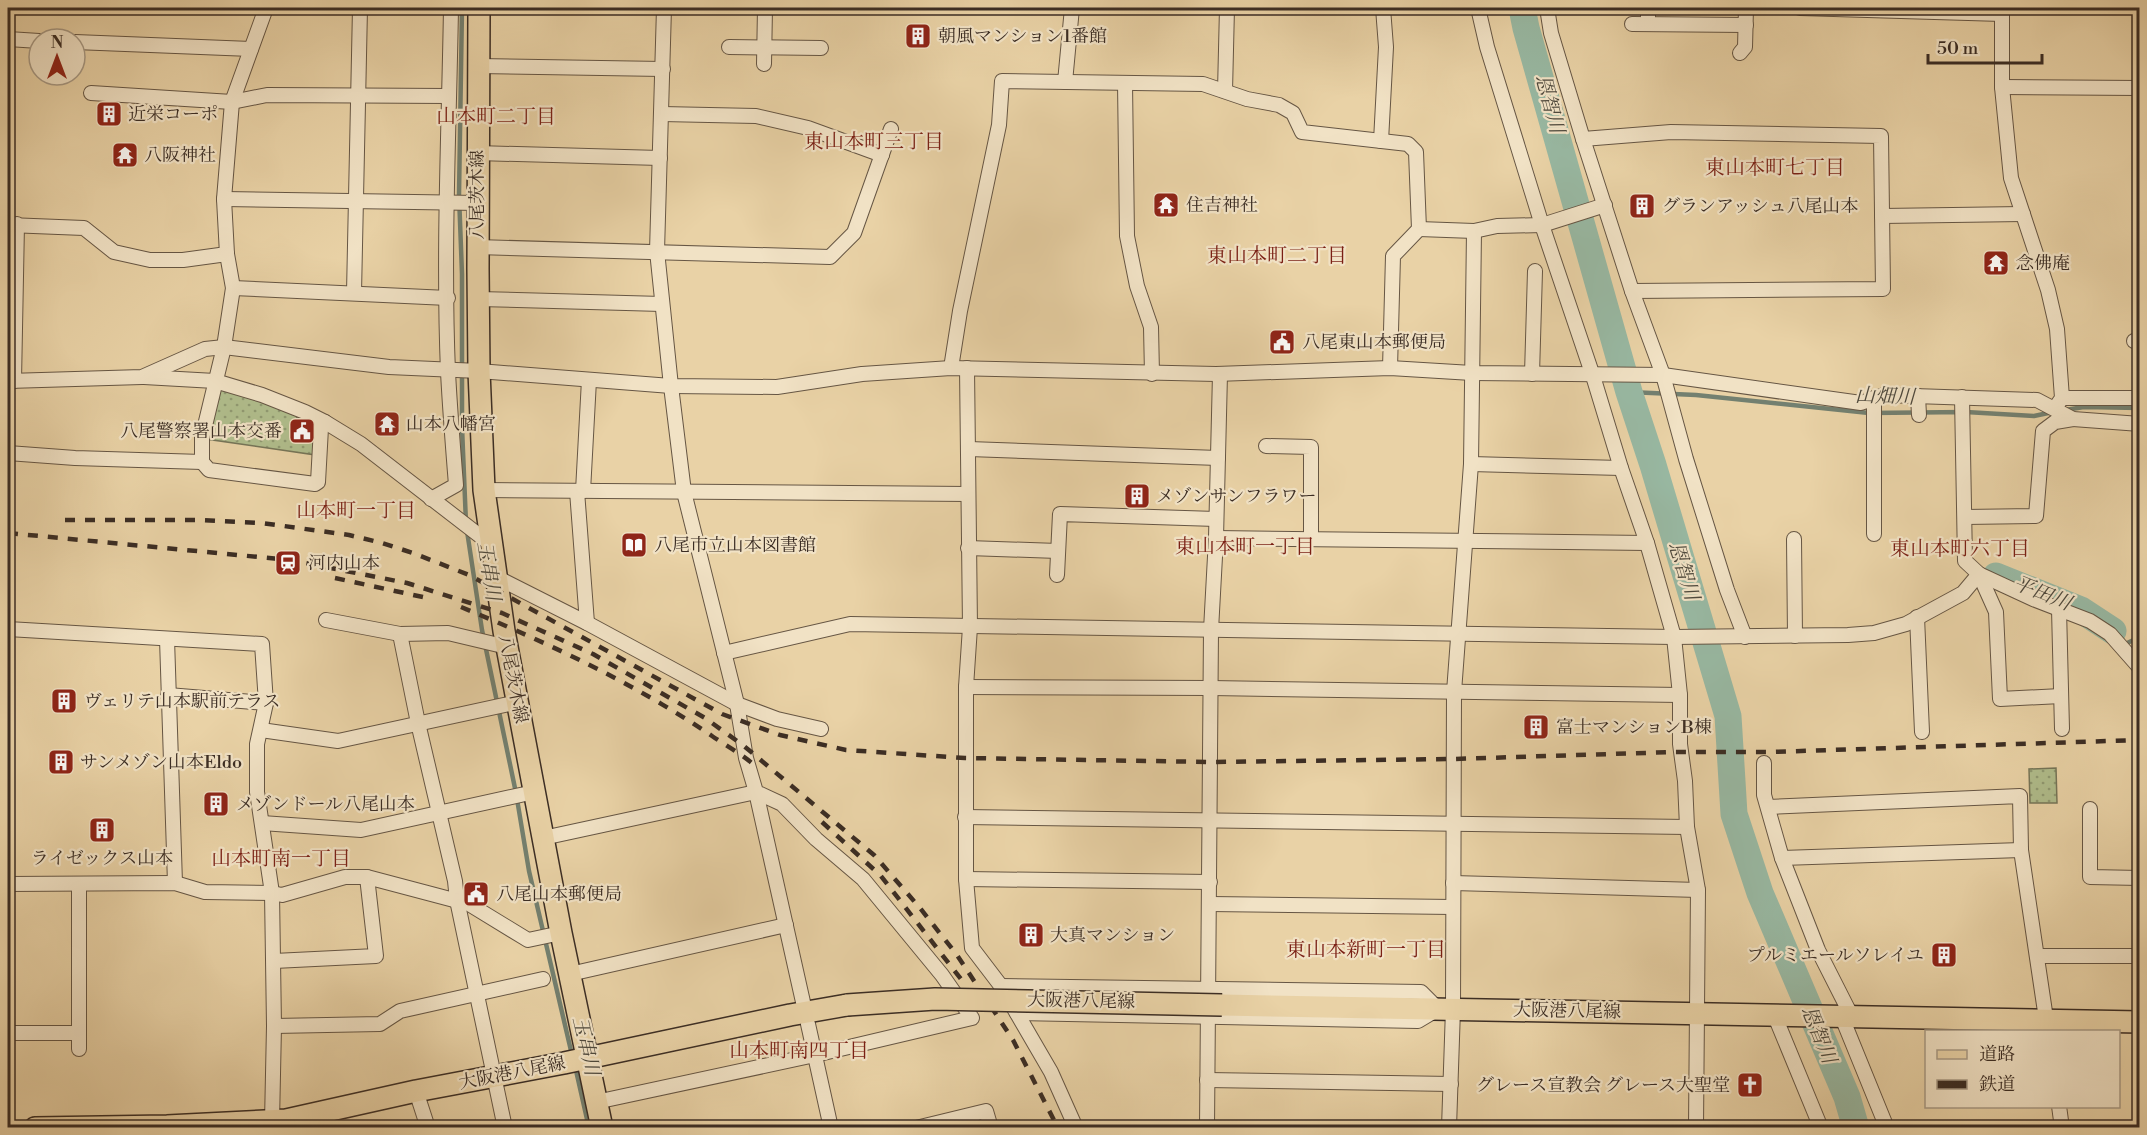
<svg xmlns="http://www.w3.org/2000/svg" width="2147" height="1135" font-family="'Libre Bodoni','Noto Serif JP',serif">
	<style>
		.grass { fill: url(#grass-dots); stroke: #767558; stroke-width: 1.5 }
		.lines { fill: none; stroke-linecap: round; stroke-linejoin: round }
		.stream { stroke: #738070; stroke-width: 4.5 }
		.river { stroke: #98b8a2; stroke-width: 27 }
		.street-casing { stroke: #665644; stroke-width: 16 }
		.primary-casing { stroke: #3b2d24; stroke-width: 24 }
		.street { stroke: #f1e2c5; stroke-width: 14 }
		.primary { stroke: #e9d2a6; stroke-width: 21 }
		.rail { stroke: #3b2d24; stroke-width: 4.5; stroke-dasharray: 10 10; stroke-linecap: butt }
		.primary-bridge-casing { stroke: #3b2d24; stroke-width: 24; stroke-linecap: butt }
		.primary-bridge { stroke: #e9d2a6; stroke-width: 21 }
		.labels { text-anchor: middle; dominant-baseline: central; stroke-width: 4.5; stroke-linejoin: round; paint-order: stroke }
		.poi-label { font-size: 18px; fill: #3b2d24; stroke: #f1e2c5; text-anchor: start }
		.street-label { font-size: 18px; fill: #3b2d24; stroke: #f1e2c5 }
		.water-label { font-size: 20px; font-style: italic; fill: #4e493d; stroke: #f1e2c5 }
		.neighbourhood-label { font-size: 20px; fill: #7a1f14; stroke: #f1e2c5 }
	</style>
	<defs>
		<pattern id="grass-dots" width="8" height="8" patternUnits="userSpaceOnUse" patternTransform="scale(1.5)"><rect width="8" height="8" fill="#b0bd8c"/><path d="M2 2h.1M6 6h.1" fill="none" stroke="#909a72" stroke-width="1.8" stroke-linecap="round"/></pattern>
	</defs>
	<rect width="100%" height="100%" fill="#e9d2a6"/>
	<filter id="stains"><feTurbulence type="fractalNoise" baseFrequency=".00333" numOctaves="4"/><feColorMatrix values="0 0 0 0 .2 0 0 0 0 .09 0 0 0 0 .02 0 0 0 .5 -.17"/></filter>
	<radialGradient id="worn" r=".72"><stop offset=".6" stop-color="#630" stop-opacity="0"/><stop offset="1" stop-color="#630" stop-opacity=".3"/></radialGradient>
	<g class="grass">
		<path d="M216 387 298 414 292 436 315 442 316 455 206 439Z"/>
		<path d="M2056 768 2057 803H2030L2029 769Z"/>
	</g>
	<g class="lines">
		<g class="stream">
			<path d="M462 8 459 195 462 274V427L466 523"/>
			<path d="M1629 392 1696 395 1869 413 1966 412 2034 416 2053 412"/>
			<path d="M2065 410 2084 407 2140 408"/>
			<path d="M467 531 482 630 516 793 529 871 572 1055"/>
			<path d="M2125 644 2140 637"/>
			<path d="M575 1066 589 1128"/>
		</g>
		<g class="river">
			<path d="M1522 8 1526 28 1629 392 1653 465 1728 716 1734 814 1760 893 1847 1097 1856 1128"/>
			<path d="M1996 576 2081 610 2113 631"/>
		</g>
		<defs>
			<g id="street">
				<path d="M1478 8 1487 47 1542 225 1593 376 1621 468 1647 543 1674 637 1680 695V744L1685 781 1687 827 1698 890 1696 1128"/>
				<path d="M1547 8 1551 33 1583 139 1632 291 1663 375 1686 459 1727 590 1745 637"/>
				<path d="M1800 8 2002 14"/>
				<path d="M2002 8V87L2011 178 2048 290 2057 329 2062 398 2055 408"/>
				<path d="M1632 24 1746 25"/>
				<path d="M1648 24V8"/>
				<path d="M8 39 39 41"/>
				<path d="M75 42 251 49"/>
				<path d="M729 47 821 48"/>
				<path d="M1740 53 1745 47 1746 8"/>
				<path d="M764 64 765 8"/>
				<path d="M478 66 663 69"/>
				<path d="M1065 82 1072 8"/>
				<path d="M1125 83 1127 236 1137 286 1151 327 1152 374"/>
				<path d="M2002 87 2140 88"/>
				<path d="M1225 91 1227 8"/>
				<path d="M91 93 232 102 267 95 449 96"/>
				<path d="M662 114 756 116 808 128 882 155"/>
				<path d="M1583 139 1671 132 1881 136 1883 289 1632 291"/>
				<path d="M1381 141 1386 47 1383 8"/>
				<path d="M477 153 660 158"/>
				<path d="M224 199 478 203"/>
				<path d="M1882 216 2023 214"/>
				<path d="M8 225 84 228 114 252 150 260H183L227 254"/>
				<path d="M1419 229 1474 231 1497 226 1542 225 1605 205"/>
				<path d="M477 247 830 257 854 233 891 129"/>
				<path d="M233 288 448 298"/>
				<path d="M354 293 360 8"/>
				<path d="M478 299 662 304"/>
				<path d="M2134 341H2140"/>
				<path d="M951 368 960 311 999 125 1002 81 1203 84 1247 99 1279 105 1293 113 1302 132 1408 144 1416 152 1419 229 1393 256 1390 368"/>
				<path d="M967 368 970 627 966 687V879L972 948 1001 986 1051 1072 1076 1128"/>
				<path d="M1532 374 1535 271"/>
				<path d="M144 377 215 381 262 395 305 412 325 422 361 444 493 546"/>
				<path d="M8 381 142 377 205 349 224 347 389 367 479 371 671 386 777 387 862 374 951 368 1216 374 1390 368 1472 373 1663 375 1861 403 1884 395 2037 400 2073 419 2140 424"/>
				<path d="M14 381 17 224"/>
				<path d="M1918 396 1919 415"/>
				<path d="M1962 397 1965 561 1979 574 1996 612 2000 699 2061 696"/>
				<path d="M1874 398V534"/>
				<path d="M2062 398H2140"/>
				<path d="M1266 446 1311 447V539"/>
				<path d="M969 449 1218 458"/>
				<path d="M8 453 75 458 202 462V438L224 347 233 288 227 254 224 199 232 102 266 8"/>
				<path d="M202 462 209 470 315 484 318 482 321 428 325 422"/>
				<path d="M1471 464 1621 468"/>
				<path d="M484 490 968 494"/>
				<path d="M577 491 587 623"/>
				<path d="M583 491 589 380"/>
				<path d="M431 499 456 485C453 448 450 410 448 372 443 251 449 129 451 8"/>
				<path d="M1965 517 2036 516 2043 431 2055 422 2073 419"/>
				<path d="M1216 538 1647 543"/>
				<path d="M1794 539 1795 636"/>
				<path d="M968 548 1058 551"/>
				<path d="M1057 575 1060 514 1216 519"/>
				<path d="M496 577 587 623 737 704 777 719 821 729"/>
				<path d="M2059 609 2062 729"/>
				<path d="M1917 617 1922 732"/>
				<path d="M326 620 400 634 448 633 507 647"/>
				<path d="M8 629 262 644 266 703 257 744V792L272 893 274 1026 272 1122"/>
				<path d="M400 634 418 723 455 881 457 900 505 1128"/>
				<path d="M167 639 175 883"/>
				<path d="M724 653 850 624 1674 637 1848 635 1874 633 1906 624 1963 593 1979 574 2033 599 2090 621 2110 634 2140 668"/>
				<path d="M966 687 1211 688 1680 695"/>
				<path d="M168 695 266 703"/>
				<path d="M261 730 338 741 518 702"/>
				<path d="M1764 763V795L1782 858 1818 950 1851 1015"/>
				<path d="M1768 807 2020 796 2021 850 2048 1032"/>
				<path d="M2090 809V877L2140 878"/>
				<path d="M965 817 1687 827"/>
				<path d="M262 823 361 830 534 792"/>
				<path d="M543 838 756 792 803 1002"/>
				<path d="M1782 858 2021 850"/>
				<path d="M966 879 1210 882"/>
				<path d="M1453 883 1698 890"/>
				<path d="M8 884 175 883 205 892 272 893 282 895 345 877H367L469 904 528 940 561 933"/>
				<path d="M79 884V1049"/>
				<path d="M1210 904 1453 907"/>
				<path d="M2037 956H2140"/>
				<path d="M274 961 376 956 367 877"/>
				<path d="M570 974 786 925"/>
				<path d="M1001 986 1421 992 1438 1009 1418 1021 1017 1013"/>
				<path d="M1774 1014 1821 1128"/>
				<path d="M1841 1015 1887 1128"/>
				<path d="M808 1024 831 1128"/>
				<path d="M274 1026 380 1024 400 1011 543 979"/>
				<path d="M8 1033H79"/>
				<path d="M1207 1080 1451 1084"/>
				<path d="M416 1091 428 1128"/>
				<path d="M596 1102 815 1055 972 1018 942 975 863 879 816 839 782 804 756 792 746 758 737 704 684 492 671 386 657 251 664 8"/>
				<path d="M2059 1106 2062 1128"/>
				<path d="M916 1128 986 1111 991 1128"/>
				<path d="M1207 1128 1211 630 1216 538 1220 374"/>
				<path d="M1449 1128 1453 1009 1454 692 1471 464 1474 231"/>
			</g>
			<g id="primary">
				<path d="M479 8 478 269 479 371 484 490 504 631 561 933 602 1128"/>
				<path d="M1222 1005 2140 1022"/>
				<path d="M35 1128 167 1126 286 1120 416 1091 564 1063 790 1015 847 1005"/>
			</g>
		</defs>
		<use href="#street" class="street-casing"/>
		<use href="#primary" class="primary-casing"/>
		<use href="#street" class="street"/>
		<use href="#primary" class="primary"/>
		<g class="rail">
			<path d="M65 520H199L262 523 349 535 382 543 413 553 469 575 722 714 780 735 846 750 965 758 1210 762 1453 759 1674 752H1770L2140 740"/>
			<path d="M8 533 290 560 407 583 502 613 593 654 705 718 744 746 874 855 920 908 957 955 1013 1040 1058 1128"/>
			<path d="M335 578 432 599"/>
			<path d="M461 607C548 643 634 683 712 736 725 745 740 753 753 764"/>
			<path d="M822 822 881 876 964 983"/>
		</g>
		<defs>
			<path id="primary-bridge" d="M847 1005 935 999 1222 1005"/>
		</defs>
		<use href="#primary-bridge" class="primary-bridge-casing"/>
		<use href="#primary-bridge" class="primary-bridge"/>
	</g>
	<defs>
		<symbol id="building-square" viewBox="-11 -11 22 22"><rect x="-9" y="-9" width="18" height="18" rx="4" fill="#8f2418" stroke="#f1e2c5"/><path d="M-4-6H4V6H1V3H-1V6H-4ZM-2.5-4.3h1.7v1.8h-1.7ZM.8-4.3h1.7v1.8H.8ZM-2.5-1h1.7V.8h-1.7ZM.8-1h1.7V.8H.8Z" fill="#fff"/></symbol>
		<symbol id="temple-square" viewBox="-11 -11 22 22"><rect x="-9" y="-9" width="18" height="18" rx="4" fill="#8f2418" stroke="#f1e2c5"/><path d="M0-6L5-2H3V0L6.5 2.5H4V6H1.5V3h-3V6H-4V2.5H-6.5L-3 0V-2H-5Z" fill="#fff"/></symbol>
		<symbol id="civic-square" viewBox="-11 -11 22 22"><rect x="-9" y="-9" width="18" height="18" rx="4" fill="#8f2418" stroke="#f1e2c5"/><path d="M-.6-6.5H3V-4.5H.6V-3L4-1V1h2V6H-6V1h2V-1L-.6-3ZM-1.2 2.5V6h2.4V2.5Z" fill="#fff"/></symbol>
		<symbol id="library-square" viewBox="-11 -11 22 22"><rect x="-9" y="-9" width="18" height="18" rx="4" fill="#8f2418" stroke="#f1e2c5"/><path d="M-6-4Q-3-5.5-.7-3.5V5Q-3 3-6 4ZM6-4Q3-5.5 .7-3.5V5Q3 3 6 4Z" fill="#fff"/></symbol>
		<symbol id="station-square" viewBox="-11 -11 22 22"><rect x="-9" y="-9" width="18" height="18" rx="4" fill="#8f2418" stroke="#f1e2c5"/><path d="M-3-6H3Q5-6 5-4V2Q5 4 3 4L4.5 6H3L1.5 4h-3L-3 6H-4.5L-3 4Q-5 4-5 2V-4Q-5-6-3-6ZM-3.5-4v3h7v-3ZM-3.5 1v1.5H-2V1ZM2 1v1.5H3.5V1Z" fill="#fff"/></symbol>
		<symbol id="church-square" viewBox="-11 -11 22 22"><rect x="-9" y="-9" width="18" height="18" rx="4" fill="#8f2418" stroke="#f1e2c5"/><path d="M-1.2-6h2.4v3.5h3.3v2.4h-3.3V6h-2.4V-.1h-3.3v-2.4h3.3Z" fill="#fff"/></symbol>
	</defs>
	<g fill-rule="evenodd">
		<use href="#building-square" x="903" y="21" width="30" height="30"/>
		<use href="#building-square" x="94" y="99" width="30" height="30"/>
		<use href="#temple-square" x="110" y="140" width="30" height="30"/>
		<use href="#temple-square" x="1151" y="190" width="30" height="30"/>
		<use href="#building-square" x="1627" y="191" width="30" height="30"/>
		<use href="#temple-square" x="1981" y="248" width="30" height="30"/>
		<use href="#civic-square" x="1267" y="327" width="30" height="30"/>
		<use href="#temple-square" x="372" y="409" width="30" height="30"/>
		<use href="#civic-square" x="287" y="416" width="30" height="30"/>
		<use href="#building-square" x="1122" y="481" width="30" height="30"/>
		<use href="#library-square" x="619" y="530" width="30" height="30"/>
		<use href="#station-square" x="273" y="548" width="30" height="30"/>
		<use href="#building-square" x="49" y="686" width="30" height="30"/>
		<use href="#building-square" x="1521" y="712" width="30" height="30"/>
		<use href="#building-square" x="46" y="747" width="30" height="30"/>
		<use href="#building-square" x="201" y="789" width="30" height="30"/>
		<use href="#building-square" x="87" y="815" width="30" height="30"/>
		<use href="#civic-square" x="461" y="879" width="30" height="30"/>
		<use href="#building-square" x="1016" y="920" width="30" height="30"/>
		<use href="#building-square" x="1929" y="940" width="30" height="30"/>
		<use href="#church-square" x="1735" y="1070" width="30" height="30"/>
	</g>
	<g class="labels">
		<g class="poi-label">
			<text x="938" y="36">朝風マンション1番館</text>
			<text x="128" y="114">近栄コーポ</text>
			<text x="144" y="155">八阪神社</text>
			<text x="1186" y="205">住吉神社</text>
			<text x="1662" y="206">グランアッシュ八尾山本</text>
			<text x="2016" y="263">念佛庵</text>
			<text x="1302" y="342">八尾東山本郵便局</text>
			<text x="406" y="424">山本八幡宮</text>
			<text x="282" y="431" text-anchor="end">八尾警察署山本交番</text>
			<text x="1156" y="496">メゾンサンフラワー</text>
			<text x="654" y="545">八尾市立山本図書館</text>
			<text x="308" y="563">河内山本</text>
			<text x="84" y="701">ヴェリテ山本駅前テラス</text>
			<text x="1556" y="727">富士マンションB棟</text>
			<text x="80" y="762">サンメゾン山本Eldo</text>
			<text x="236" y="804">メゾンドール八尾山本</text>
			<text x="102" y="858" text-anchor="middle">ライゼックス山本</text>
			<text x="496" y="894">八尾山本郵便局</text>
			<text x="1050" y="935">大真マンション</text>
			<text x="1924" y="955" text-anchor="end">プルミエールソレイユ</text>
			<text x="1730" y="1085" text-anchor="end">グレース宣教会 グレース大聖堂</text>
		</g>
		<g class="street-label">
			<text transform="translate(477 195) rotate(-90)">八尾茨木線</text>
			<text transform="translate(513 679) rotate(79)">八尾茨木線</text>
			<text transform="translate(1081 1001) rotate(1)">大阪港八尾線</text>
			<text transform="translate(1567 1011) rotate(1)">大阪港八尾線</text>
			<text transform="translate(512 1073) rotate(-11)">大阪港八尾線</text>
		</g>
		<g class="water-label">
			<text transform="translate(1549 104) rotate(75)">恩智川</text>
			<text transform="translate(1885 397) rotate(2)">山畑川</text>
			<text transform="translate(488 571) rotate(81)">玉串川</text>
			<text transform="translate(1683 571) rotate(73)">恩智川</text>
			<text transform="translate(2042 594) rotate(22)">平田川</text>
			<text transform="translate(1818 1035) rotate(68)">恩智川</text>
			<text transform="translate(585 1046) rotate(77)">玉串川</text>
		</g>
		<g class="neighbourhood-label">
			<text x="496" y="117">山本町二丁目</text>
			<text x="874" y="142">東山本町三丁目</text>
			<text x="1775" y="168">東山本町七丁目</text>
			<text x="1277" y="256">東山本町二丁目</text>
			<text x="356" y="511">山本町一丁目</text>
			<text x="1245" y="547">東山本町一丁目</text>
			<text x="1960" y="549">東山本町六丁目</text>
			<text x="281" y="859">山本町南一丁目</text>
			<text x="1366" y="950">東山本新町一丁目</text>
			<text x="799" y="1051">山本町南四丁目</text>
		</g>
	</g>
	<rect width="2147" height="1135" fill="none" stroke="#e9d2a6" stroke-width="30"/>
	<rect x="9" y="9" width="2129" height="1117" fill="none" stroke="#3b2d24" stroke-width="3"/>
	<rect x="15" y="15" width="2117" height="1105" fill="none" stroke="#3b2d24" stroke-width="1.5"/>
	<rect x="1925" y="1030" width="195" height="78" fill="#f1e2c5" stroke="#a89a85" stroke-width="1.5"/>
	<rect x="1937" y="1050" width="30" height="9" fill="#e9d2a6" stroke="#a89a85" stroke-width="1.5"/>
	<text x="1979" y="1060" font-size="18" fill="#3b2d24">道路</text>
	<rect x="1937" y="1080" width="30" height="9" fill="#3b2d24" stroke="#a89a85" stroke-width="1.5"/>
	<text x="1979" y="1090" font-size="18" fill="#3b2d24">鉄道</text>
	<g transform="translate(57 57)"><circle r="28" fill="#f1e2c5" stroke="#a89a85" stroke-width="1.5"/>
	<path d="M0-4.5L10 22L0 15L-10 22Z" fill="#8f2418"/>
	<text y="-9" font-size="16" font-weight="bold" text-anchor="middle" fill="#3b2d24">N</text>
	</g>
	<path d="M1928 54v9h114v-9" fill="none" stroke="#3b2d24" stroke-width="3"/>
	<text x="1937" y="54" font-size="18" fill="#3b2d24" stroke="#f1e2c5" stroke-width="4.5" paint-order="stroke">50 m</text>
	<rect width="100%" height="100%" filter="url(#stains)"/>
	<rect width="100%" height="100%" fill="url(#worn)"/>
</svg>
